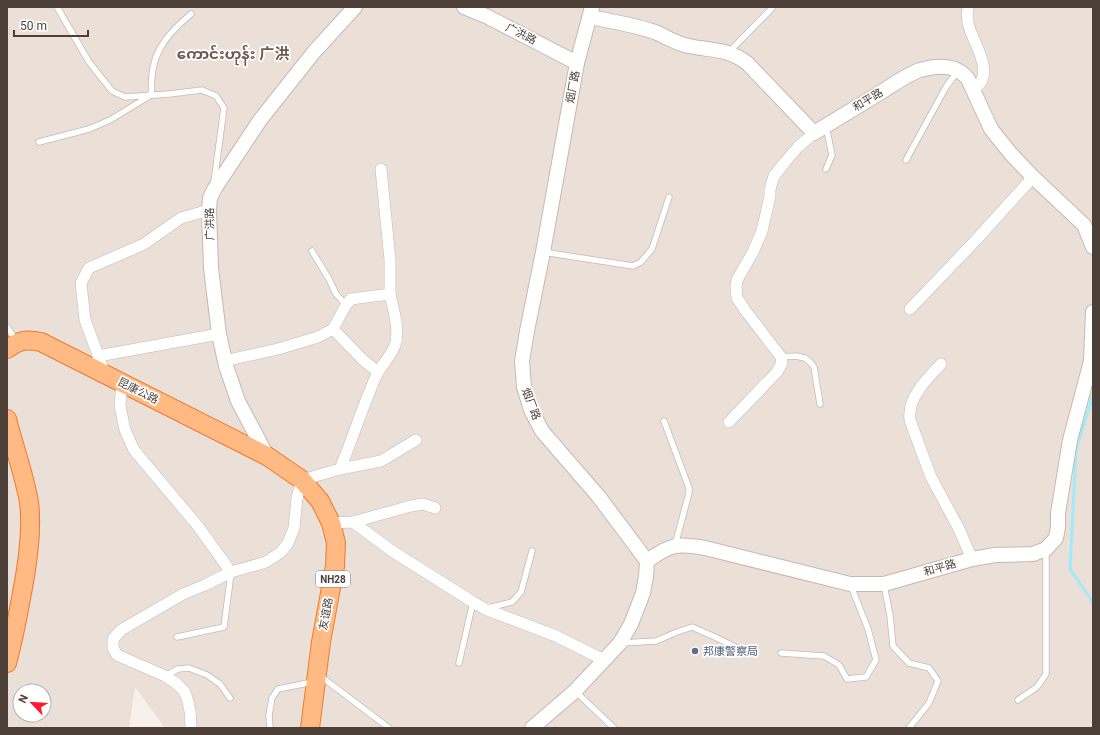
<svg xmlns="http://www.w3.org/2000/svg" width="1100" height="735" font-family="Roboto,'Noto Sans SC','Noto Sans Myanmar',sans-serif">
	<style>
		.residential { fill: #ebe0d8; fill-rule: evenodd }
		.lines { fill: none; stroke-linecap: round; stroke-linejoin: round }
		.stream { stroke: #a2eaf9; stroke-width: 3 }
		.service-casing { stroke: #c7b8af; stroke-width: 7 }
		.minor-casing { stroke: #c7b8af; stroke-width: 12 }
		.tertiary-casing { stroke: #c7b8af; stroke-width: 16 }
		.trunk-casing { stroke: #ef782c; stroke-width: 20 }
		.service { stroke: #fff; stroke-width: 5.5 }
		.minor { stroke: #fff; stroke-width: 11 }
		.tertiary { stroke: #fff; stroke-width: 14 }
		.trunk { stroke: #ffba84; stroke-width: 18 }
		.service-dot { fill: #5c6f8a; stroke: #fff; stroke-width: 1.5 }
		.labels { text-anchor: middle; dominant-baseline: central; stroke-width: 3.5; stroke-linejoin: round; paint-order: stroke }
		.shield { fill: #fff; stroke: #827973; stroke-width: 1 }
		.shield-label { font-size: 10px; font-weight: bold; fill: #4c3f37 }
		.street-label { font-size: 11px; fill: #4c3f37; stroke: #fff }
		.service-label { font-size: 11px; fill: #4e5e75; stroke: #fff; text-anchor: start }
		.district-label { font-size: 15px; font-weight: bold; fill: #70594d; stroke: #fff }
	</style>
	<rect width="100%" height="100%" fill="#f7f0eb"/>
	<path class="residential" d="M7 7H1093V728H165L135 687 129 728H7ZM20 691H44V715H20Z"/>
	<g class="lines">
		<path class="stream" d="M1093 395 1076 450 1070 569 1093 602"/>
		<defs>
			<g id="service">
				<path d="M57 7 89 62 112 91 125 97 169 94 202 90 216 96 224 108 214 182"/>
				<path d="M729 52 773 7"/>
				<path d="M826 126 832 155 826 169"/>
				<path d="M39 142 89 129 110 120 151 95C152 89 151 82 152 76 154 48 171 31 191 14"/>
				<path d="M906 160 946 87 957 72"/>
				<path d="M312 251 329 279 336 294 346 305"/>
				<path d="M543 252 633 266 641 262 652 249 669 197"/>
				<path d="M7 327 16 340"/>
				<path d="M781 357 796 356 805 358 810 362 814 367 820 404"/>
				<path d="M664 421 689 488V493L675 545"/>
				<path d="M884 585 890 616 893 646 909 663 929 668 938 681 929 703 909 728"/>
				<path d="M488 608 512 602 521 592 532 551"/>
				<path d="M177 637 224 627 231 573"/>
				<path d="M622 643 656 641 677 632 692 627 715 637 735 647"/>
				<path d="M781 653 824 656 839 665 847 679 866 677 876 660 868 629 851 586"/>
				<path d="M459 663 473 602"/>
				<path d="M319 675 389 728"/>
				<path d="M165 676 178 669 189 668 207 675 220 684 230 698"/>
				<path d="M575 691 614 728"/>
				<path d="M1018 700 1037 687 1046 674V549"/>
				<path d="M270 728 269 715 272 698 278 689 313 682"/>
			</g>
			<g id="minor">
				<path d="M968 7C967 12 967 18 968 23 972 42 998 75 973 89"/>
				<path d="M910 309 976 240 1033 177"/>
				<path d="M333 329 363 360 378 372"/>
				<path d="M98 356 219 334"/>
				<path d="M224 361 278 349 318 337 333 329 346 305 351 299 390 294V260L381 169"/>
				<path d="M941 364C930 376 910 395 910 413 909 416 910 420 911 423L931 477 959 529 972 559"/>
				<path d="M105 374 85 320 81 283 89 268 144 244 181 218 209 210"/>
				<path d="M122 383 120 406 125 430 134 450 197 525 231 572"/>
				<path d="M729 422 777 372 782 363 781 357 745 310 737 298 736 287 737 280 753 252 762 231 770 196V189L774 176 785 162 798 147 814 133"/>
				<path d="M340 469C353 438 363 405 377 374 382 365 394 352 396 342 399 326 393 309 390 294"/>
				<path d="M353 522 411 506 423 504 435 508"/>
				<path d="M331 523 353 522 392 551 473 602 485 609 556 636 604 660"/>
				<path d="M191 728 190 711 187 698 184 691 176 683 165 676 117 655 113 648V639L121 630 183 594 205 585 231 572 266 562 281 552 288 543 294 528 297 498 302 480 340 469 381 461 416 440"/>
			</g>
			<g id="tertiary">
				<path d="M464 7 486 16 577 63"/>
				<path d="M590 17C612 21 634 25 655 32 667 37 677 44 689 46 712 51 727 48 747 63L814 133C837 119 860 105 883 91 894 84 908 74 920 70 938 65 956 64 968 79L991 129 1011 154 1033 177 1084 225 1093 247"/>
				<path d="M267 456 238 401 226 366 219 334 211 268 209 210 210 198 215 188 260 120 314 52 355 7"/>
				<path d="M647 561C671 544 677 543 705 548L850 584H884L972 559 995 555 1033 554 1046 549 1056 538 1058 527V513L1070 440 1091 361 1093 312"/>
				<path d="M532 728 575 691 620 643 631 624 638 606 643 593 646 576 647 561 599 497 542 431 531 410 524 387 522 361 527 331 543 252 577 63 592 7"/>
			</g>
			<g id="trunk">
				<path d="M7 349C20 340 25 339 41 342L267 456 302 480 320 501 331 523 336 543 335 566 321 642 310 728"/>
				<path d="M7 419C14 447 24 474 29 502 32 527 29 552 25 576 20 605 15 634 7 663"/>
			</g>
		</defs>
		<use href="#service" class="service-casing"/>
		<use href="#minor" class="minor-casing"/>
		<use href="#tertiary" class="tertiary-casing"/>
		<use href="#trunk" class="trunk-casing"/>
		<use href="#service" class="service"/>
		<use href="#minor" class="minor"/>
		<use href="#tertiary" class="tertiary"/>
		<use href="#trunk" class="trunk"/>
	</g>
	<circle class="service-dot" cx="695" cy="651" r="4"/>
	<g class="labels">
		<rect class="shield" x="316" y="571" width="34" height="16" rx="3"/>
		<g class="shield-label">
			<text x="333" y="579">NH28</text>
		</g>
		<g class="street-label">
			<text transform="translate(521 34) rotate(27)">广洪路</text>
			<text transform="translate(573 87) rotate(-80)">烟厂路</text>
			<text transform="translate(868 100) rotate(-31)">和平路</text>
			<text transform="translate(210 224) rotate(-91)">广洪路</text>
			<text transform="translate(138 391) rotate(27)">昆康公路</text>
			<text transform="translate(531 404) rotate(69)">烟厂路</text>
			<text transform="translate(940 568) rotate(-16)">和平路</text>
			<text transform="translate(326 614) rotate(-79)">友谊路</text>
		</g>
		<g class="service-label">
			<text x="703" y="651">邦康警察局</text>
		</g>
		<g class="district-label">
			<text x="233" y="54">ကောင်းဟုန်း 广洪</text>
		</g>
	</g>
	<rect width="1100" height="735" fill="none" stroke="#4c3f37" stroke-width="16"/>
	<g transform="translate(32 703) rotate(295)"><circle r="19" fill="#ffffff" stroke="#b7b2af"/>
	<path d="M0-3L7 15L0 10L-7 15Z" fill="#ff192f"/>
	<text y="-6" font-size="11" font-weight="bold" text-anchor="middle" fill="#4c3f37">N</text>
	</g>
	<path d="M14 30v6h74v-6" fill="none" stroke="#4c3f37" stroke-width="2"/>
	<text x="20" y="30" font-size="12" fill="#4c3f37" stroke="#ffffff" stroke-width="3" paint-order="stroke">50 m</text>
</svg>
